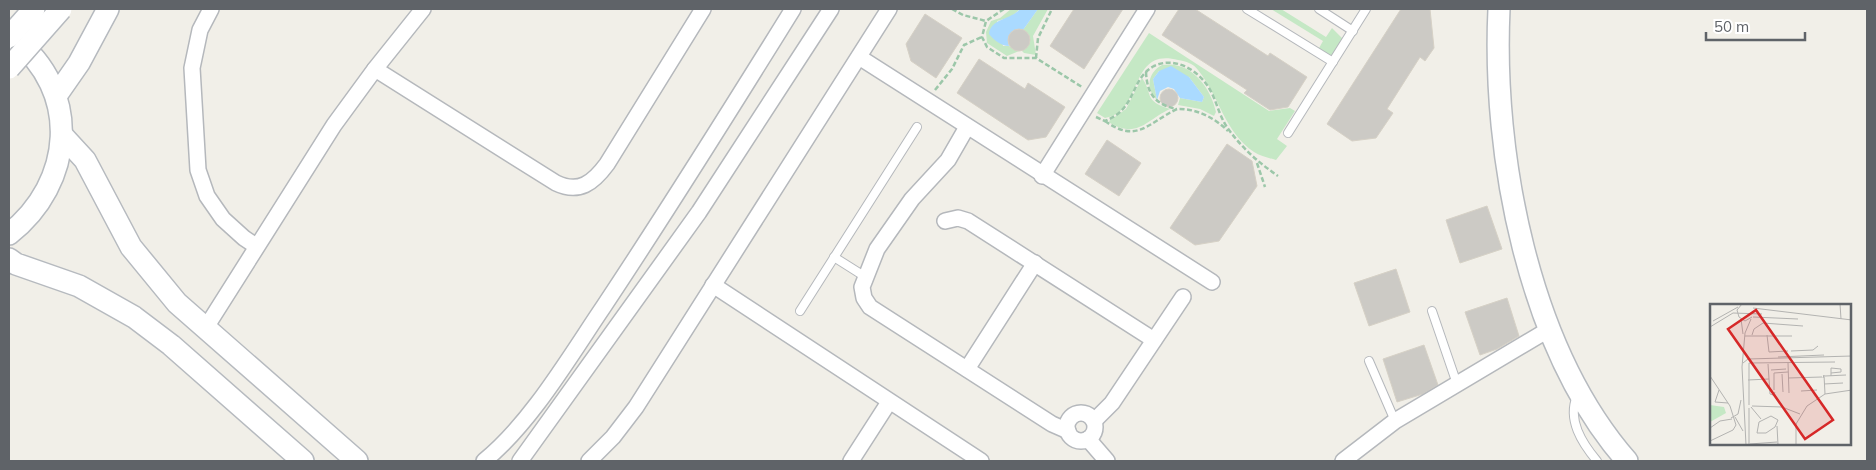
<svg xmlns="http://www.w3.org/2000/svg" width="1876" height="470" font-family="Mulish,sans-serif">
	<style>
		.green { fill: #c5e8c5 }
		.water { fill: #aadaff }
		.building { fill: #cccac5; stroke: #d6d1c6 }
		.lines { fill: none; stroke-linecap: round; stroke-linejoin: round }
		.lane-casing { stroke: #b5b8bc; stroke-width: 10 }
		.street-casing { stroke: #b5b8bc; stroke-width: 18 }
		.secondary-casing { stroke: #b6babf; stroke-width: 24 }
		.path { stroke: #9cc7a9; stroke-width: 2.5; stroke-dasharray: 5 2.5; stroke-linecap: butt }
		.lane { stroke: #fff; stroke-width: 8 }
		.street { stroke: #fff; stroke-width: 15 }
		.secondary { stroke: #fff; stroke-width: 21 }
		.secondary-bridge-casing { stroke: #b6babf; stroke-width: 24; stroke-linecap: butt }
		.secondary-bridge { stroke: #fff; stroke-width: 21 }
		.inset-road { fill: none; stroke: #b3b3b1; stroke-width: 1 }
		.view { fill: #d62828; fill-opacity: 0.15; stroke: #d62828; stroke-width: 2.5 }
		.inset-edge { fill: none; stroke: #5f6368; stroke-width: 2.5 }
	</style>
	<rect width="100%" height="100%" fill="#f1efe8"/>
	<g class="green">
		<path d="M1011 9H1020L1011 17 997 21 1003 46H1009L1019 51 1007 56 987 43 986 32 991 21 1000 18Z"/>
		<path d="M1038 9H1048L1033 36 1036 55 1024 53 1022 51 1030 42 1029 35 1023 30Z"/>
		<path d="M1271 9H1281L1326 37 1332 28 1343 39 1334 55H1328L1318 50 1323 41Z"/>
		<path d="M1149 33 1269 111 1290 108 1295 111 1277 139 1287 146 1276 160C1269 158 1260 156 1254 152 1225 133 1219 96 1198 70 1194 64 1186 61 1178 60 1128 47 1144 112 1105 118L1097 113Z"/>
		<path d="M1162 65C1191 60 1211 88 1216 112L1214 116 1200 109 1178 105 1180 98 1202 102 1204 97 1189 77 1159 71 1153 79 1157 100C1145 89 1148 72 1162 65Z"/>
		<path d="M1142 78C1153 93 1143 101 1170 109 1146 120 1138 139 1110 123L1109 121 1126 109Z"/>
	</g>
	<g class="water">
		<path d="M1020 9H1038L1023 30C1013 27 1006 35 1009 46 1001 46 994 40 989 34 991 18 1011 20 1020 9Z"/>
		<path d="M1171 66 1189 77 1204 97 1202 102 1180 98 1174 89 1168 87 1160 91 1157 100 1153 79 1159 71Z"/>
	</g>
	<g class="building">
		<path d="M1074 9H1123L1084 69 1050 46Z"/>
		<path d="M1179 9H1195L1268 56 1270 53 1307 77 1288 107 1270 110 1244 93 1247 90 1162 35Z"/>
		<path d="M1401 9H1430L1434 48 1425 61 1420 57 1387 109 1393 113 1376 138 1352 141 1327 124Z"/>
		<path d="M925 14 962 38 936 78 911 61 906 44Z"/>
		<circle cx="1019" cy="40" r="11"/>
		<path d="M979 59 1025 89 1028 83 1065 107 1046 137 1028 140 957 93Z"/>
		<circle cx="1169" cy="98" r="9"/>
		<path d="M1107 140 1141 163 1119 196 1085 174Z"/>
		<path d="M1227 144 1252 161 1257 186 1219 241 1195 245 1170 228Z"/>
		<path d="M1487 206 1502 249 1460 263 1446 220Z"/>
		<path d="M1396 269 1410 312 1369 326 1354 283Z"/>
		<path d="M1507 298 1519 336 1497 349 1480 355 1465 312Z"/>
		<path d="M1424 345 1438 385 1423 394 1397 402 1383 359Z"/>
	</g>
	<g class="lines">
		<defs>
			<g id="lane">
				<path d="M1247 9 1333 62"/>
				<path d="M1319 9 1353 31"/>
				<path d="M1288 133 1366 9"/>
				<path d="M834 257 864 276"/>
				<path d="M800 311 917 127"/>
				<path d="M1432 311 1457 384"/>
				<path d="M1369 361 1395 421"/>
				<path d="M1577 396C1567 420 1582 443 1597 461"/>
			</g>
			<g id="street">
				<path d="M211 9 200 30 192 68 198 170 207 196 223 219 244 238 256 246"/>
				<path d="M859 57 1212 282"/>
				<path d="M375 69 556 183C579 194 593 183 607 164L703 9"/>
				<path d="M967 127 948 160 912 199 877 249 862 287 864 298 870 307 1052 424 1068 431"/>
				<path d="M1042 176 1147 9"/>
				<path d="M945 221 958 218 968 221 1154 340"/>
				<path d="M713 285 981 461"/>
				<path d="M205 329 334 125 375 69 423 9"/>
				<path d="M967 369 1035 263"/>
				<circle cx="1081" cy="427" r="14"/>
				<path d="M1094 421 1112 403 1183 297"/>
				<path d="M1088 439 1107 461"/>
				<path d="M484 461C531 423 570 356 604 306 669 208 731 109 793 9"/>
				<path d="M520 461 699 212 831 9"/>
				<path d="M589 461 613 437 636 407 889 9"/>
				<path d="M851 461 889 402"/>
				<path d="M1343 461 1395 421 1548 330"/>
			</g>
			<g id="secondary">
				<path d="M1499 9C1492 155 1528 348 1627 461"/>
				<path d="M56 96 79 63 108 9"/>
				<path d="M62 135 85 160 131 247 177 303 357 461"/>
				<path d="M9 234C74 183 82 91 13 38"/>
				<path d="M9 259 16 264 79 286 134 317 171 345 303 461"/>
			</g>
		</defs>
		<use href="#lane" class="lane-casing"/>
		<use href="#street" class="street-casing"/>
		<use href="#secondary" class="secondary-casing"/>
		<g class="path">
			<path d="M952 9 963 15 986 21"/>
			<path d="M1004 9 986 21 982 37 987 47 1004 58H1036L1082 87"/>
			<path d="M1036 58 1038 38 1052 9"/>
			<path d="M1146 72C1147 94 1155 104 1176 109"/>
			<path d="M935 90 952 69 964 45 982 37"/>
			<path d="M1096 117 1105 121C1138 108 1129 80 1154 66 1175 56 1198 70 1209 88 1217 101 1219 117 1229 130 1243 149 1259 163 1278 176"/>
			<path d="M1105 121C1137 144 1148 123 1177 109 1196 108 1215 118 1228 131"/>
			<path d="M1257 163 1265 187"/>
		</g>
		<use href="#lane" class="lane"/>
		<use href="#street" class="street"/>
		<use href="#secondary" class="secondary"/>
		<defs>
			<g id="secondary-bridge">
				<path d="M9 37 34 9"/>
				<path d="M9 68 61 9"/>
			</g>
		</defs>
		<use href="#secondary-bridge" class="secondary-bridge-casing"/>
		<use href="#secondary-bridge" class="secondary-bridge"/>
	</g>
	<g transform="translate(1710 304)">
		<rect width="141" height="141" fill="#f1efe8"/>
		<path d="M0 101 14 103 16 109 0 118Z" fill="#c5e8c5"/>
		<path class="inset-road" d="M32 0 27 6 29 13 35 17 42 13M130 0 131 15M43 4 142 16M43 13 88 15M31 15 33 30M3 17 28 3M0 23 23 9 52 10M42 31 44 25 53 19 93 22M57 31 59 48 78 47M35 32H82M81 47 103 46 108 42M68 53 114 51M33 59 38 55 142 52M78 59 79 89M58 60 60 90 63 91 65 88M61 66 76 65M121 69 131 68V65L121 64V72M72 70 73 88M0 72 20 102 26 121 23 126 0 137M115 72 136 71M78 74 112 73M113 74 114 71 115 90M38 76 59 75M114 80 133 79M9 86 5 98 18 99M64 86V69L78 68M91 87 107 86M39 101V59L125 58M42 102 72 103 90 110M41 103 51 115M39 104V141M61 112 68 116 65 123 56 129H47L49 118ZM25 113 33 127M21 114 28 110 31 96M67 122 68 141M0 124 10 117 22 115M40 140 67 138M36 141 32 63 35 29 41 15M86 141V120L97 102 115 90 142 86"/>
		<path class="view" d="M46 6 123 116 95 135 18 25Z"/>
		<rect width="141" height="141" class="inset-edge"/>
	</g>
	<rect width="1876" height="470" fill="none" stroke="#5f6368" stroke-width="20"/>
	<path d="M1706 32v8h99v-8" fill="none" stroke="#5f6368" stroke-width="2.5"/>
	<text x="1714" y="32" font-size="15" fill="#5f6368" stroke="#ffffff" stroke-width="4" paint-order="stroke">50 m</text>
</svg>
